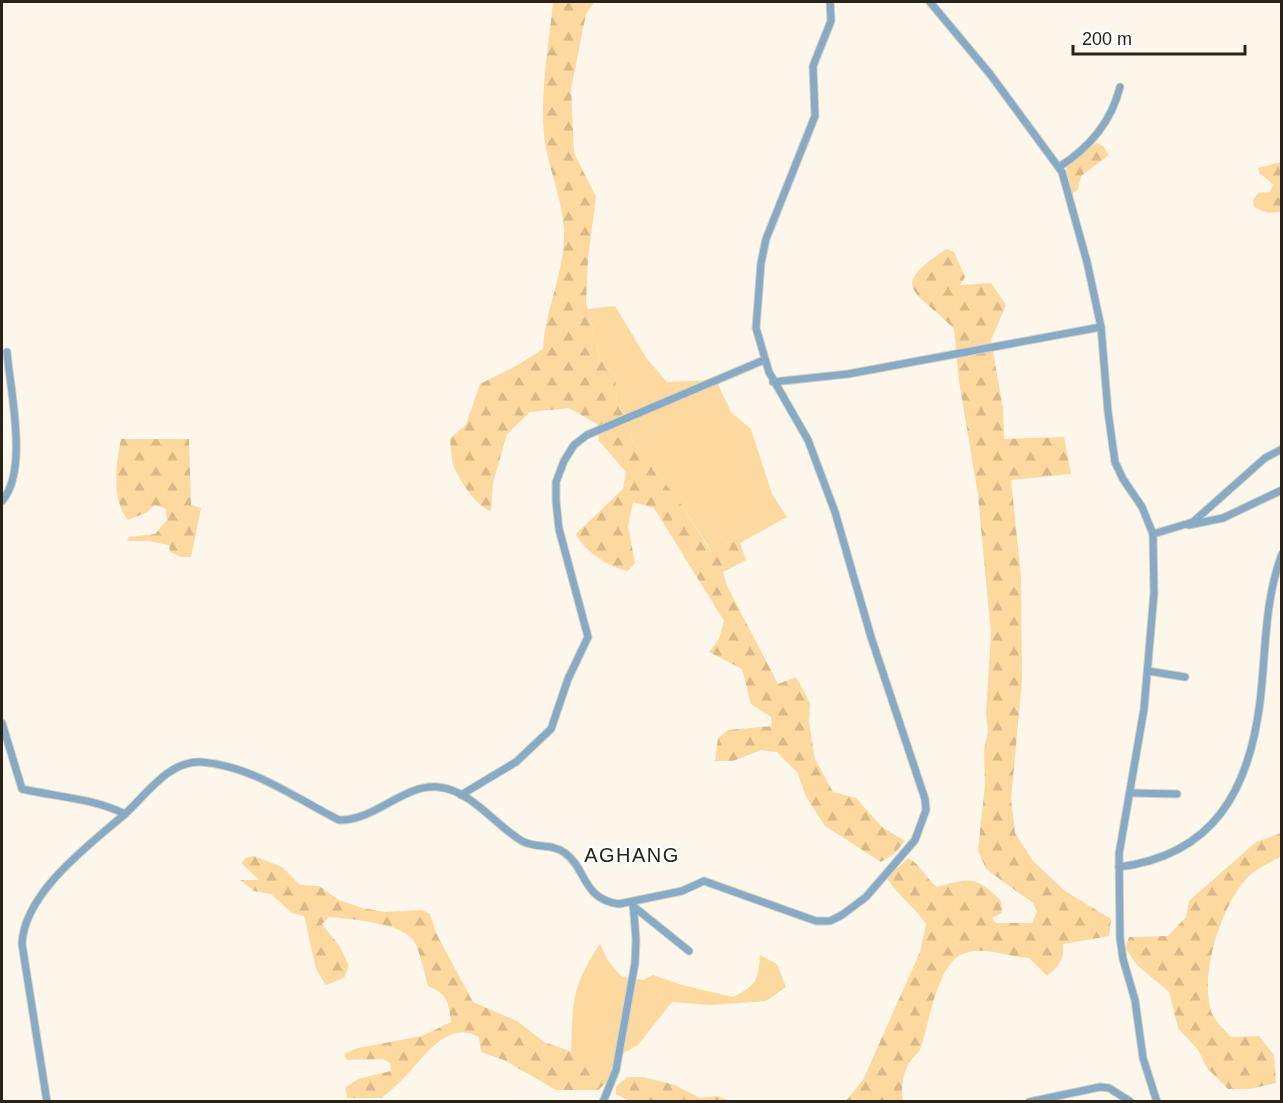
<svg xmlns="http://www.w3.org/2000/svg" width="1283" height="1103" font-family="Helvetica,sans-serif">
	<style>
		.green { fill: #fdd89f }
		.forest { fill: url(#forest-firs) }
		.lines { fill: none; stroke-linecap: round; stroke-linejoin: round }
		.street-casing { stroke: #d7d0c5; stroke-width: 9 }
		.street { stroke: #87abc4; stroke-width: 7 }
		.labels { text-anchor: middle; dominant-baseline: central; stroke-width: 5; stroke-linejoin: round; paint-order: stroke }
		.quarter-label { font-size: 20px; letter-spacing: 1.5px; fill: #292218; stroke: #fff }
	</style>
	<defs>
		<pattern id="forest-firs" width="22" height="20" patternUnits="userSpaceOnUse" patternTransform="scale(1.5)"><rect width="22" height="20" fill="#fdd89f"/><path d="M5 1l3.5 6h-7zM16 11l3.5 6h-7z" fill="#d9b988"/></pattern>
	</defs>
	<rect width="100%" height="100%" fill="#fdf6eb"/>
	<g class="green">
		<path d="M615 306 647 359 667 382 716 380 731 412 751 429 772 494 787 517 740 543 737 537 712 552 681 504 632 440 628 418 617 403 615 374 600 358 588 309Z"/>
		<path d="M600 944 608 961 622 977 643 980 653 975 682 985 733 997C757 985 758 981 760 955L777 964 786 987 766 1001 711 1005 672 1002 638 1045 618 1056 612 1066 571 1052C573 1001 571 988 600 944Z"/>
	</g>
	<g class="forest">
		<path d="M553 2H594L586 14 571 89 574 153 596 197 588 258 586 302 600 358 615 374 617 403 628 418 632 440 681 504 711 552 738 537 746 560 723 572 727 586 778 684 796 677 810 703 809 722 815 759 833 792 856 798 882 827 905 841 894 854 881 862 825 826 807 798 797 772 777 752 761 750 733 761H715L718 738 728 730 772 726 771 717 751 704 742 669 709 652 719 639 724 621 654 508 633 502 628 526 635 563 628 571C610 568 584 551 576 534L623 489 626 472 599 441 597 424 569 408 530 412 507 434 493 483 491 511C477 507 460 481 454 467 451 459 451 447 450 438L466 425 480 384 516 366 543 349C545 309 565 272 564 232 563 198 547 167 544 134 540 90 549 45 553 2Z"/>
		<path d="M1097 143 1103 146 1109 155 1081 176 1078 189 1072 194 1066 168 1082 152Z"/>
		<path d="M1281 162V212L1268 213 1254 207 1253 200 1258 193 1270 192 1273 184 1259 173 1258 168Z"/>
		<path d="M947 249 954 252 965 277 960 285 991 283 1006 305 991 340 1003 409 1004 439 1064 437 1071 474 1011 480 1021 577 1022 681 1011 799 1015 833 1033 861 1065 891 1111 919 1109 936 1063 944C1065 959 1058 967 1047 976L1029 958C1008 957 985 946 965 953 937 962 930 1021 921 1047 919 1054 911 1058 908 1065 902 1076 901 1090 903 1101L845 1102 863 1080 920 952 926 924C914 906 898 896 887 878L908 858C921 864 926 879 937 887 970 878 977 876 1001 901L1002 913 992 918 996 923H1032L1037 912 1033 903 986 869 978 850 985 785 984 748 988 732 986 713 991 634 978 495 959 381 954 329C919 291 884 289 947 249Z"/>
		<path d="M121 439H189L191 505 201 508 191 557H181L170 552 169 545 148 541H127L129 537 155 534 167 520 166 509 155 505 146 513 128 520C111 499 116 464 121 439Z"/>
		<path d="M1281 833V856C1271 862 1254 870 1246 879 1220 909 1200 973 1211 1011 1214 1021 1224 1029 1231 1037L1259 1036 1274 1055 1276 1083 1249 1089H1228L1207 1068 1198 1050 1178 1028 1169 992 1137 965 1125 948 1129 937 1168 936 1186 917 1189 901 1256 842Z"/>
		<path d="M254 856 282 867 300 885 319 886 339 900 362 908 385 912 422 910 430 914 436 933 473 1002 517 1021 544 1042 612 1066V1078L598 1090H556L504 1060 481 1052 479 1037C446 1019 423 1059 403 1079 396 1086 389 1092 381 1098H347L345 1088 358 1079 391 1071 390 1063 383 1059 347 1060 344 1054 358 1048 422 1036 451 1022C449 1002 447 994 428 986 424 972 421 954 414 941 403 923 350 919 329 917L322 924 340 947 349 966 344 978 326 985 316 969 304 916 292 913 271 894 254 891 240 880H259L241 863 246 858Z"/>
		<path d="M627 1077H643L675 1085 700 1098 717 1096 731 1101H629L616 1094V1087Z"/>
	</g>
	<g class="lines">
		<defs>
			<g id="street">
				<path d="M930 2 990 74 1062 172 1087 262 1101 327 1108 412 1115 462 1123 479 1142 507 1153 534 1154 593 1144 709 1119 854 1120 938 1123 959 1135 1000 1143 1058 1157 1102"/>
				<path d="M1059 167C1089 148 1111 123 1120 87"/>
				<path d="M773 382 848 374 1101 327"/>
				<path d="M2 501C29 470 10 390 7 352"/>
				<path d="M1189 525 1223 518 1282 490"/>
				<path d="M1153 534 1193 522 1265 458 1282 449"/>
				<path d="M1148 671 1185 677"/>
				<path d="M2 723 22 789C57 797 92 798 125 814"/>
				<path d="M1131 793 1177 794"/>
				<path d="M461 795 516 762 551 729 568 679 588 637 559 529 556 501V482L564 461 574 445 587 435 764 360"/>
				<path d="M1119 867C1214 855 1249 790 1260 702 1266 653 1264 601 1282 554"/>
				<path d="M633 906 689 951"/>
				<path d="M47 1102 22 944C24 893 89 845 125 814 146 795 169 760 201 762 253 766 295 798 339 820 375 821 403 784 438 787 471 790 495 825 522 841 536 849 552 843 565 853 587 869 582 899 619 904L682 891 704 881 816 921H830L842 915 866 897 915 840 926 810 925 799 871 637 835 512 808 440 769 372 756 328 761 263 766 239 815 116 813 66 831 21 830 2"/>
				<path d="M603 1102 616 1070 635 963 636 940 633 902"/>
				<path d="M1029 1102 1100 1087 1109 1088 1131 1102"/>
			</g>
		</defs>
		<use href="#street" class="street-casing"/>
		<use href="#street" class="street"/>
	</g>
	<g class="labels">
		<g class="quarter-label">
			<text x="632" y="855">AGHANG</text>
		</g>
	</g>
	<rect width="1283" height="1103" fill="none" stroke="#292218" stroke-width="6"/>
	<path d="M1073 45v9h172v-9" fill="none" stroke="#292218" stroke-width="3"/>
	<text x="1082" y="45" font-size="18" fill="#292218" stroke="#ffffff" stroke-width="4.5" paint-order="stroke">200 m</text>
</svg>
